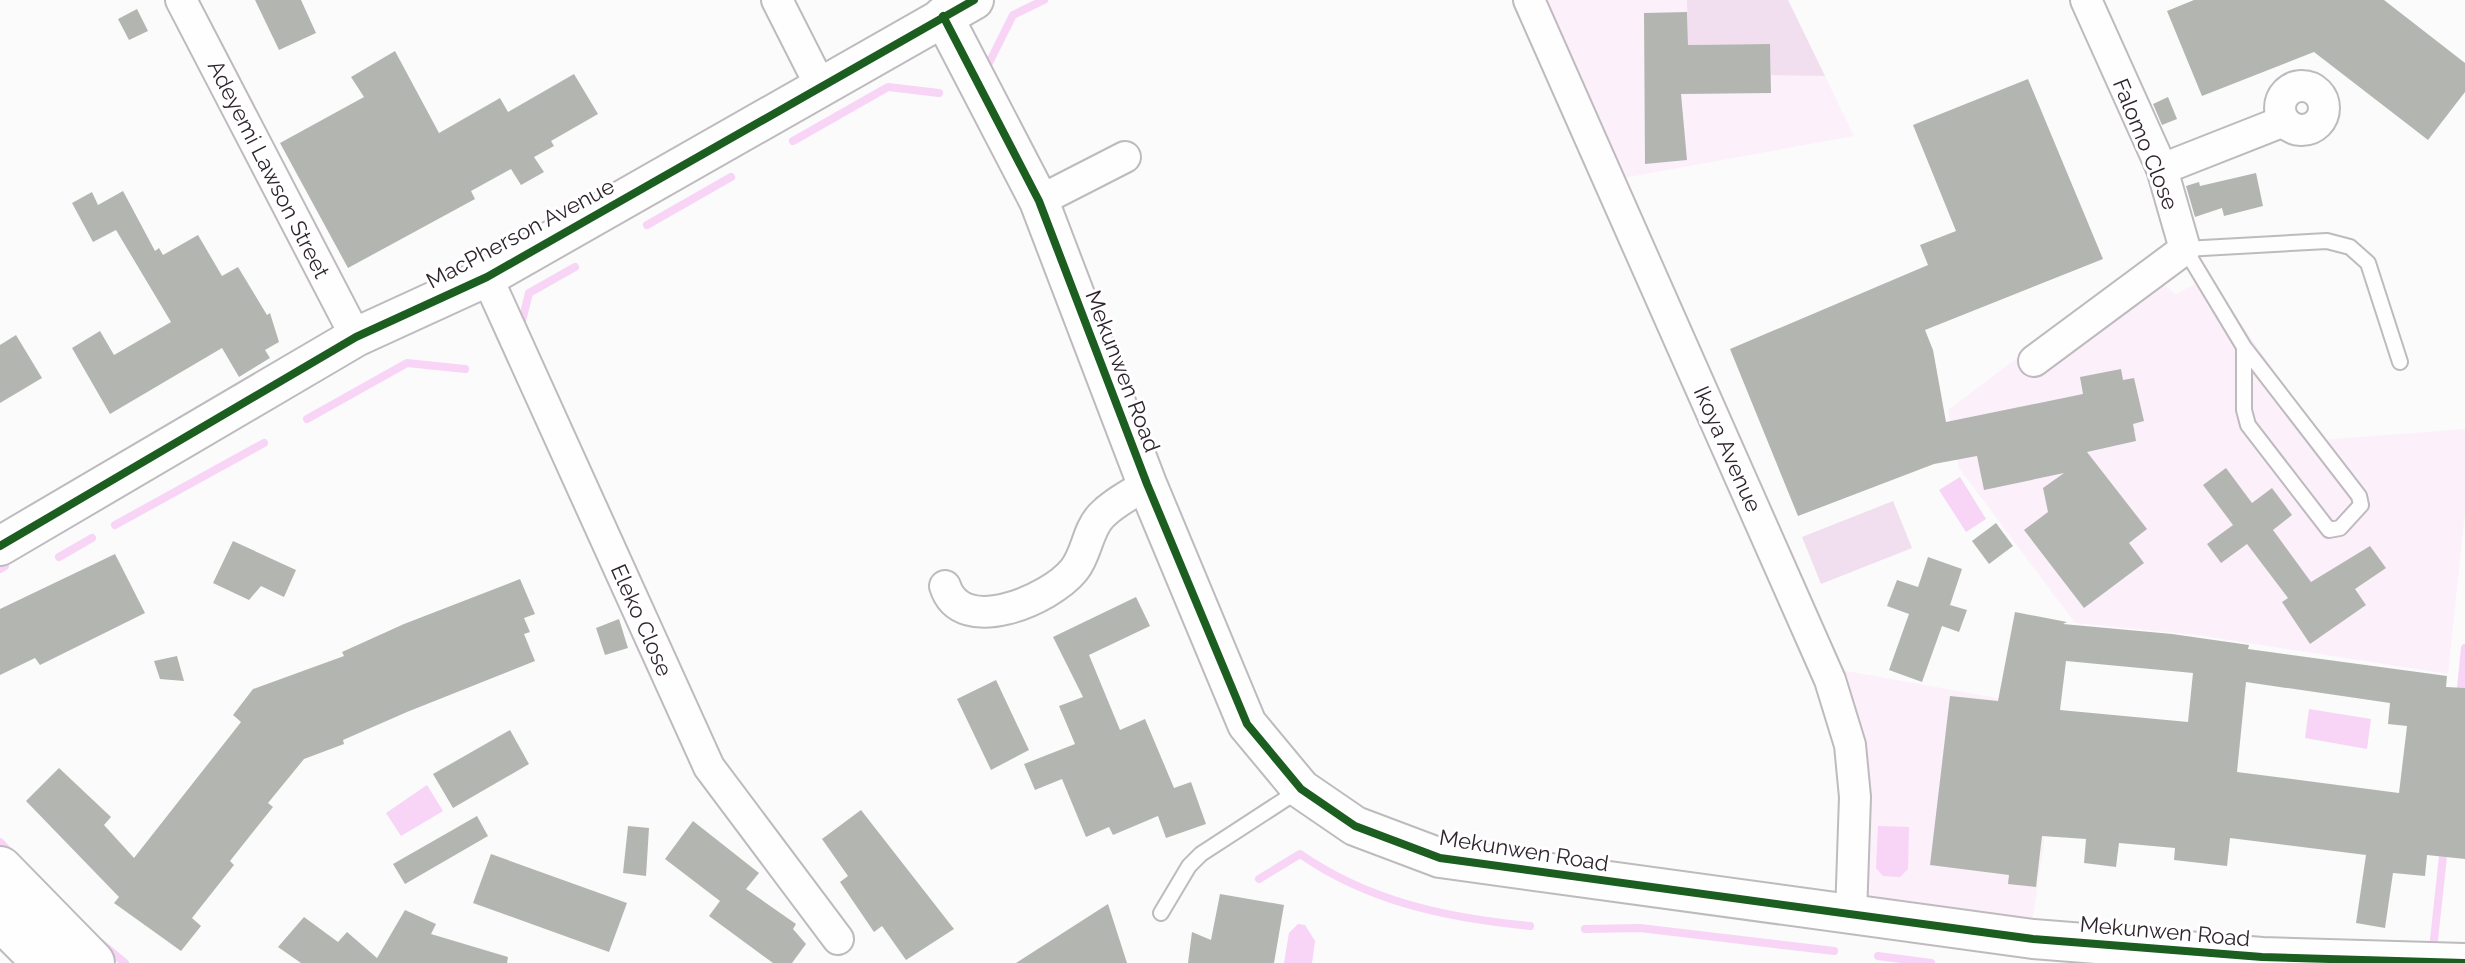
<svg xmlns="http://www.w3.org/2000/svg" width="2465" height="963" font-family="Raleway,sans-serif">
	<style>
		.built { fill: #fcf0fb }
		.green { fill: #f1dff0 }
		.water { fill: #f8d4f6 }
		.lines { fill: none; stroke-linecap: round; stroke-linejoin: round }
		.stream { stroke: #f8d4f6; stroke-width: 8 }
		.building { fill: #b3b6b0; fill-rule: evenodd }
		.service-casing { stroke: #bebabe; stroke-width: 18 }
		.minor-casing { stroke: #bebabe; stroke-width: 34 }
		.tertiary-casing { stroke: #bebabe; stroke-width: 42 }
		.primary-casing { stroke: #bebabe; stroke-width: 48 }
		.service { stroke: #fefefe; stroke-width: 14 }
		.minor { stroke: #fefefe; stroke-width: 30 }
		.tertiary { stroke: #fefefe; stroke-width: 38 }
		.primary { stroke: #fefefe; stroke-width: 44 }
		.cycleway-casing { stroke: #fff; stroke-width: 13 }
		.cycleway { stroke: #1b5e20; stroke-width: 8 }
		.labels { text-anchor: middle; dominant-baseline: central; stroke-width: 6; stroke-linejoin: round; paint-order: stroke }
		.street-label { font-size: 22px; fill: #30252f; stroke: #fff }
	</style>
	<rect width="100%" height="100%" fill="#fbfbfb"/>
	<g class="built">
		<path d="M1539 0H1788L1854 136 1618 179Z"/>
		<path d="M2139 266 2176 294 2208 277 2323 440 2465 429V512L2448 674 2197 635 2075 623 1959 468 1948 410Z"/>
		<path d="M1830 668 2063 710 2031 931 1884 918 1863 887 1868 767H1859Z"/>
	</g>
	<g class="green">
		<path d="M1687 0H1788L1825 76 1771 75 1770 44 1688 45Z"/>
		<path d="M1893 501 1912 548 1821 584 1802 537Z"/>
	</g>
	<g class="water">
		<path d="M1960 477 1986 519 1966 532 1939 490Z"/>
		<path d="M2309 709 2371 719 2367 749 2305 738Z"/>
		<path d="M427 785 443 811 401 836 386 813Z"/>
		<path d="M1878 826 1909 827 1908 869 1900 877 1883 876 1876 868Z"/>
		<path d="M1298 924 1305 925 1315 941 1312 963H1284L1289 933Z"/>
	</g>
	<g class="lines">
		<g class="stream">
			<path d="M987 67 1013 15 1044 0"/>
			<path d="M793 141 888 87 939 93"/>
			<path d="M647 225 731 177"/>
			<path d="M520 329 529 293 575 267"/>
			<path d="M307 419 407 363 465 369"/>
			<path d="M115 525 264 443"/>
			<path d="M59 557 92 538"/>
			<path d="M0 569 5 566"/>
			<path d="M2460 698 2465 648"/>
			<path d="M0 842 12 855"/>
			<path d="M1259 879 1300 854C1369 902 1448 918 1530 926"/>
			<path d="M1585 929 1640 928 1834 951"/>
			<path d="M101 943 125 963"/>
			<path d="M2433 949 2444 847"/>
			<path d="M1878 956 1931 963"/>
		</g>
	</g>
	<g class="building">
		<path d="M255 0H301L316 33 279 50Z"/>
		<path d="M2194 0H2384L2465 63V92L2428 140 2314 52 2202 96 2167 11Z"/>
		<path d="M137 9 148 31 129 40 118 19Z"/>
		<path d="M1687 12 1688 45 1770 44 1771 93 1681 94 1687 160 1645 164 1644 13Z"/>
		<path d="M395 51 439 133 500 98 508 112 574 74 598 114 551 141 554 146 534 157 544 172 521 185 511 169 471 191 475 199 348 268 280 143 364 97 351 77Z"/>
		<path d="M2028 79 2103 259 1925 330 1933 350 1946 422 2083 394 2080 377 2121 369 2123 380 2134 378 2144 421 2133 424 2136 441 2087 452 2147 529 2129 543 2144 563 2084 608 2024 530 2048 512 2043 488 2064 473 1984 490 1977 456 1934 464 1798 516 1730 349 1928 265 1920 245 1956 231 1913 125Z"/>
		<path d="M2168 97 2177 119 2162 125 2153 104Z"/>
		<path d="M2256 173 2263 206 2224 216 2222 208 2195 217 2186 186 2199 182 2200 186Z"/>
		<path d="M123 191 155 251 159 248 163 255 198 235 222 276 238 267 267 315 270 313 279 342 265 350 270 358 239 377 222 348 110 414 72 348 100 331 114 355 171 322 116 230 93 242 72 203 92 192 98 205Z"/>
		<path d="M16 335 42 378 0 403V345Z"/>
		<path d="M2226 468 2252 503 2272 488 2292 515 2273 530 2311 582 2370 546 2386 568 2355 589 2366 605 2310 644 2282 602 2288 598 2247 544 2221 563 2207 544 2233 525 2203 485Z"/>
		<path d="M1996 523 2013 546 1989 564 1972 541Z"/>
		<path d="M233 541 296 570 284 597 261 586 249 600 213 583Z"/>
		<path d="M115 554 145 613 40 665 35 658 0 675V609Z"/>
		<path d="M1928 557 1962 569 1950 605 1967 610 1959 632 1942 626 1922 682 1889 670 1909 614 1887 606 1897 580 1918 587Z"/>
		<path d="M520 579 535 614 524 618 530 632 524 634 535 661 407 712 343 740 344 744 304 759 268 803 273 807 230 861 234 865 192 918 201 926 181 951 114 903 119 897 26 801 59 768 111 817 104 825 134 858 241 722 233 715 253 689 344 656 342 652 404 624Z"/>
		<path d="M1136 597 1150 626 1089 655 1120 730 1145 719 1174 788 1191 782 1206 824 1166 838 1158 816 1113 835 1109 827 1086 837 1062 779 1035 790 1024 764 1075 744 1059 706 1083 697 1053 637Z"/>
		<path d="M2015 612 2067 622 2063 624 2172 634 2249 645 2248 649 2447 676 2446 687 2465 688V859L2427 855 2425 876 2393 873 2385 928 2356 923 2366 855 2230 838 2227 866 2174 860 2175 848 2119 843 2116 867 2084 863 2086 839 2042 836 2036 887 2008 884 2009 875 1930 865 1950 696 1998 701ZM2066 661 2193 673 2188 722 2060 710ZM2246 682 2390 703 2388 724 2407 726 2399 793 2237 772Z"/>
		<path d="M619 619 628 648 605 655 596 628Z"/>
		<path d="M177 656 184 681 160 679 154 661Z"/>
		<path d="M996 680 1029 750 991 770 957 699Z"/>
		<path d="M510 730 529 764 453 808 433 774Z"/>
		<path d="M861 810 954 929 906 960 882 926 874 932 840 882 848 876 822 839Z"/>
		<path d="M477 816 488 836 405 884 393 864Z"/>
		<path d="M693 821 759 873 746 889 796 924 793 929 806 944 792 963H773L709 916 720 901 665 859Z"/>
		<path d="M628 826 649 828 646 876 623 873Z"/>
		<path d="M491 854 627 903 609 952 473 903Z"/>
		<path d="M1220 894 1284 905 1274 963H1188L1192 932 1211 940Z"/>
		<path d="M1108 904 1127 963H1016Z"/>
		<path d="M405 910 436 924 431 934 508 957 507 963H301L278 947 304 917 338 942 347 932 377 958Z"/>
	</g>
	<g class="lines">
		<defs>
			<g id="service">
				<path d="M2244 347V410L2248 425 2329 530 2340 528 2361 505 2359 496 2244 347 2185 249 2327 241 2350 247 2368 263 2400 362"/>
				<path d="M1161 913 1189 866 1201 854 1301 789"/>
			</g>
			<g id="minor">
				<path d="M181 0 356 337"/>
				<path d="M777 0 820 85"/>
				<path d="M1529 0 1830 680 1850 745 1855 797 1851 915"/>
				<circle cx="2302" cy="108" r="22"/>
				<path d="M2162 169 2284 121"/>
				<path d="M1039 201 1125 157"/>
				<path d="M487 277 709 767 838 939"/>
				<path d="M2034 361 2185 249 2162 169 2086 0"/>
				<path d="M945 586C961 638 1050 600 1074 570 1087 554 1087 531 1101 516 1114 502 1132 494 1147 484"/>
			</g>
			<g id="tertiary">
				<path d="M943 16 1039 201 1147 484 1247 724 1301 789 1355 826 1440 858 2033 939 2262 957 2465 963"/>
				<path d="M0 546 356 337 487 277 974 0"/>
			</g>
			<g id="primary">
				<path d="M0 869 92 963"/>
				<path d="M0 917 46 963"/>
			</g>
		</defs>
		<use href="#service" class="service-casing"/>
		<use href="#minor" class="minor-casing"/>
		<use href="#tertiary" class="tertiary-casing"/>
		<use href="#primary" class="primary-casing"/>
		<use href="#service" class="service"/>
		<use href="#minor" class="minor"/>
		<use href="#tertiary" class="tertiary"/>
		<use href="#primary" class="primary"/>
		<defs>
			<g id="cycleway">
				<path d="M943 16 1039 201 1147 484 1247 724 1301 789 1355 826 1440 858 2033 939 2262 957 2465 963"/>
				<path d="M0 546 356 337 487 277 974 0"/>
			</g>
		</defs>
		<use href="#cycleway" class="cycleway-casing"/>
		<use href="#cycleway" class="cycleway"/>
	</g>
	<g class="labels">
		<g class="street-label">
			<text transform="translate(2146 144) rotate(68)">Falomo Close</text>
			<text transform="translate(269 169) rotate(63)">Adeyemi Lawson Street</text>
			<text transform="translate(520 233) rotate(-28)">MacPherson Avenue</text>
			<text transform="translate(1123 371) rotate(69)">Mekunwen Road</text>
			<text transform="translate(1728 449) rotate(66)">Ikoya Avenue</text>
			<text transform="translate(642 620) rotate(66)">Eleko Close</text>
			<text transform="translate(1524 850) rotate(9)">Mekunwen Road</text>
			<text transform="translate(2165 931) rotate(5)">Mekunwen Road</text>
		</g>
	</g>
</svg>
